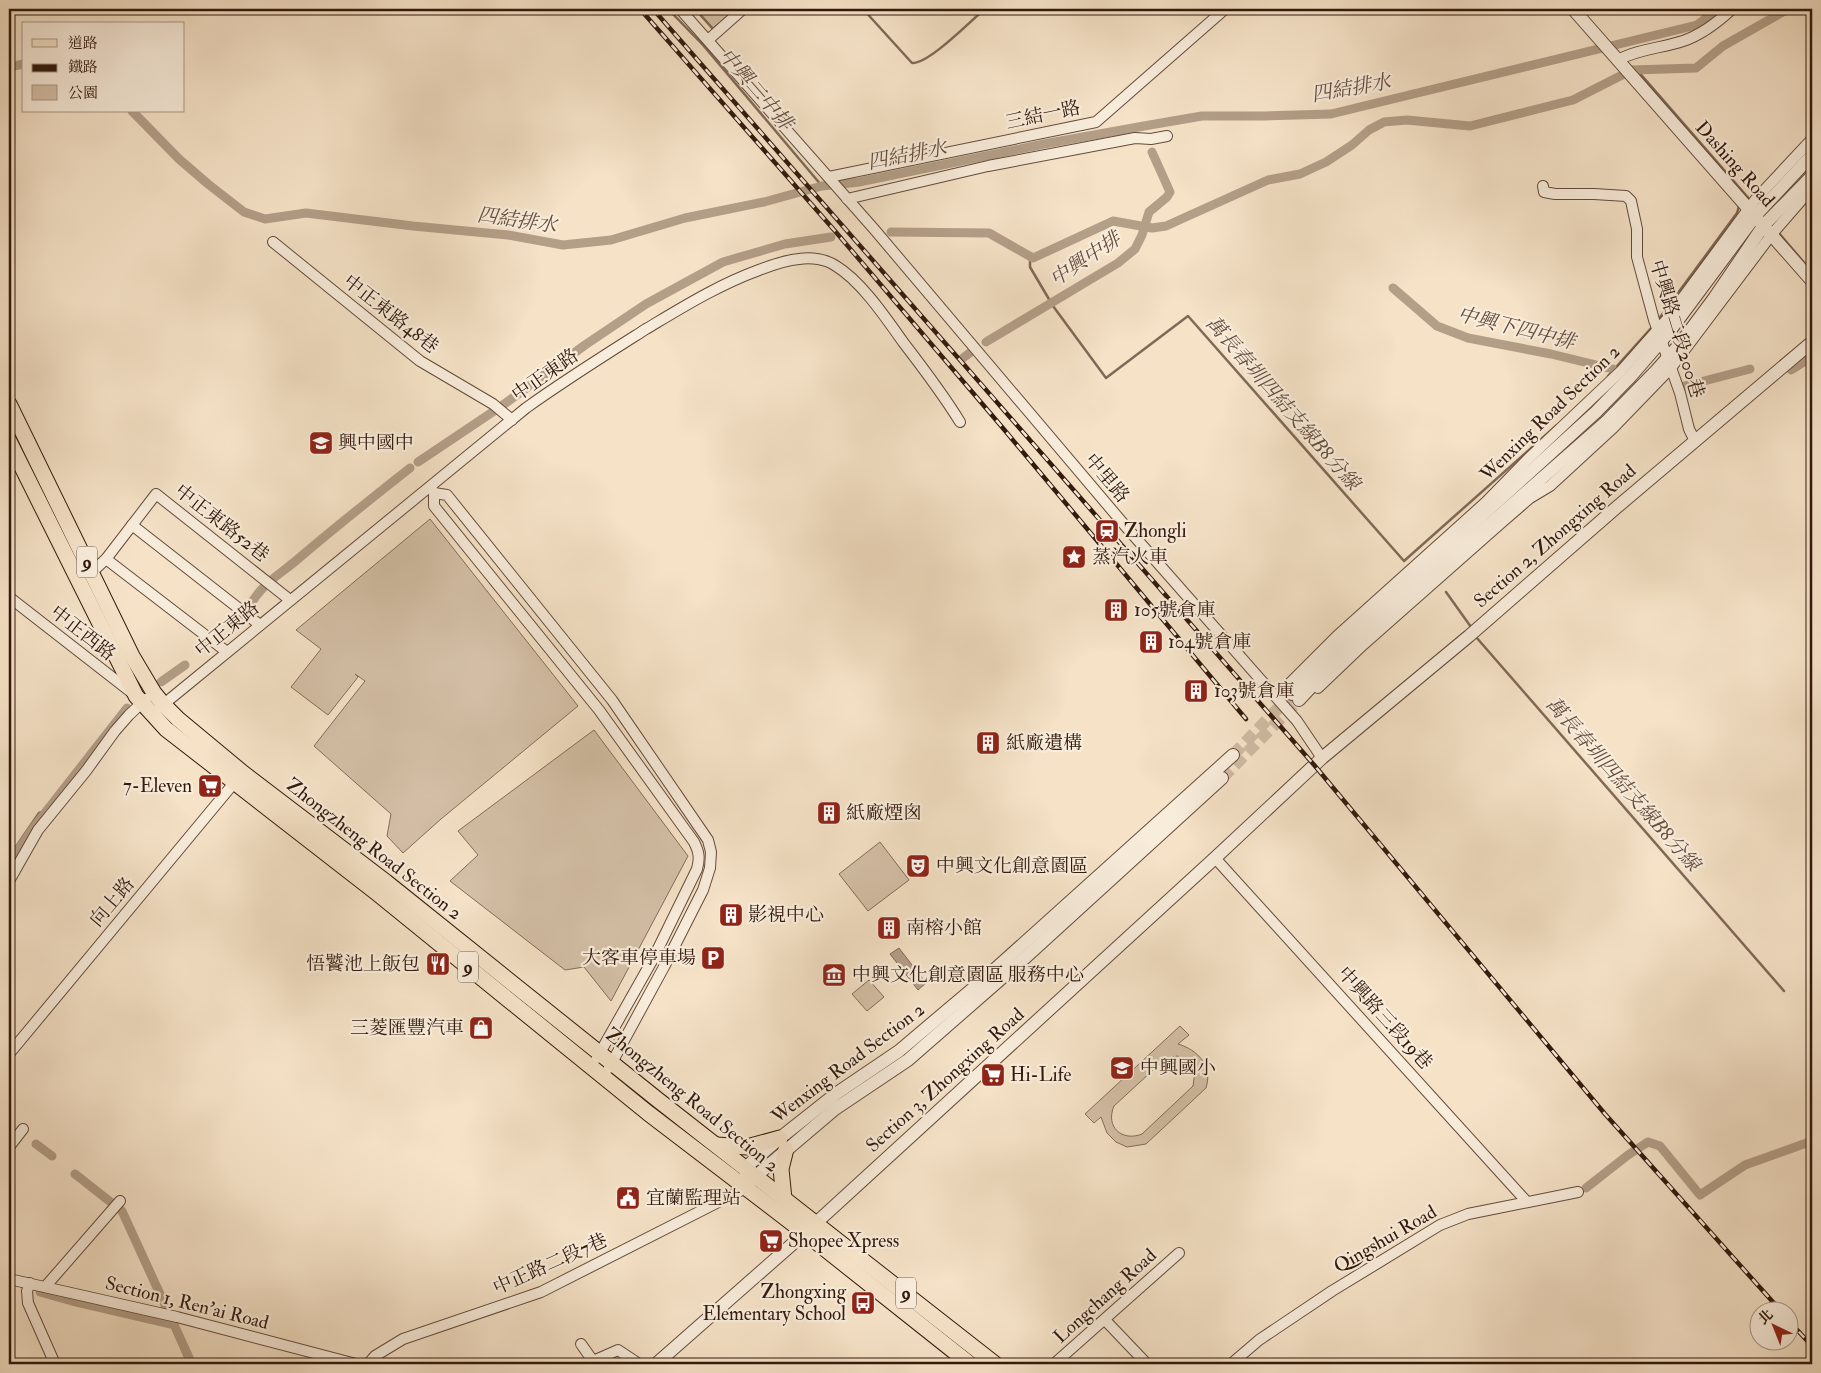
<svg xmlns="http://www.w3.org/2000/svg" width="1821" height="1373" font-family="'IM FELL Double Pica','Noto Serif TC',serif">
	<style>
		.green { fill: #d4c0a7; stroke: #836c5a; fill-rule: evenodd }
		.water { fill: #b39e88; stroke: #7f6957 }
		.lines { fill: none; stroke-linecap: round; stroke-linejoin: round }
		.stream { stroke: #7f6957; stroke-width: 2.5 }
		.canal { stroke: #b39e88; stroke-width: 9 }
		.tertiary-tunnel { stroke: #cebaa2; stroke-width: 12; stroke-dasharray: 12 6; stroke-linecap: butt }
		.minor-casing { stroke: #634b3c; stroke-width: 12 }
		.tertiary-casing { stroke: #634b3c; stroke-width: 14 }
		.primary-casing { stroke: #32190d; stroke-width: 17 }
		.minor { stroke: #f8ecdb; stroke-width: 10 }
		.tertiary { stroke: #f8ecdb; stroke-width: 12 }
		.primary { stroke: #f5e2c7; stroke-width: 15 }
		.rail-casing { stroke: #32190d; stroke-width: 4.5 }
		.rail { stroke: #f8ecdb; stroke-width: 2.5; stroke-dasharray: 8; stroke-linecap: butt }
		.labels { text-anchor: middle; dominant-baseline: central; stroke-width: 4.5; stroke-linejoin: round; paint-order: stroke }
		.shield { fill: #f8ecdb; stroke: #6d584b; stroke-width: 1 }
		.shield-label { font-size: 18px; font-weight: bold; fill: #32190d }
		.street-label { font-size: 19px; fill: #32190d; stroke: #f8ecdb }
		.poi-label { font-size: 19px; fill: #32190d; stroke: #f8ecdb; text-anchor: start }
		.water-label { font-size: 20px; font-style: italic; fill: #664e3e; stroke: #f8ecdb }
	</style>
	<rect width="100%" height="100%" fill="#f5e2c7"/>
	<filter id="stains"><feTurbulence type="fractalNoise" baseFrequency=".004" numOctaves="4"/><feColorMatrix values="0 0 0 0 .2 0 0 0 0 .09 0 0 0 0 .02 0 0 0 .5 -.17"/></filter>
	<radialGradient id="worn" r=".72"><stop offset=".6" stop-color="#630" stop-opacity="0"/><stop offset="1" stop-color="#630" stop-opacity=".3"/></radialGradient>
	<g class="green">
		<path d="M696 9H736L713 28Z"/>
		<path d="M430 519 578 706 441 819 403 853 387 836 391 814 314 746 365 681 355 674 358 677 328 715 291 687 321 649 296 630Z"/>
		<path d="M594 730 688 856 611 1001 584 967 565 970 450 881 478 855 458 831Z"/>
		<path d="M880 842 909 880 868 911 839 874Z"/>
		<path d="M869 980 884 997 867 1011 852 994Z"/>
		<path d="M1180 1026 1189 1035 1178 1044C1198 1050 1213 1066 1206 1088L1146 1144 1127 1147 1116 1142 1107 1133 1101 1117 1094 1123 1085 1114ZM1177 1056 1183 1058 1192 1065 1195 1071 1193 1086 1142 1134C1122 1142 1105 1127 1114 1106L1165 1059Z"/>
	</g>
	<path class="water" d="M899 948 926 983 918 990 890 954Z"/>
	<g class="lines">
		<g class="stream">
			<path d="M668 9 703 45 822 186"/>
			<path d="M695 9 713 29"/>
			<path d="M863 9 912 63C929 64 970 21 985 9"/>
			<path d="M1637 70 1751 201"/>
			<path d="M1778 232 1812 272"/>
			<path d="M1030 256V267L1053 306 1106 378 1188 316 1404 561 1557 425"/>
			<path d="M1658 320 1737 213 1739 206"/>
			<path d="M1608 376 1653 326"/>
			<path d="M1446 592 1471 627"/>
			<path d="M1476 637 1784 991"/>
			<path d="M9 857 39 813 42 812 76 770 78 771"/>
			<path d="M171 1324 188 1364"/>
		</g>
		<g class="canal">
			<path d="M9 67 24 64"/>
			<path d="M132 111 179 159 208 184 244 212 265 219 306 213 413 226 508 235 563 245 611 240 685 218 764 202 822 186 859 182 1044 144 1144 126 1202 116H1265L1331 114 1697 25 1718 9"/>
			<path d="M891 232 989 233 1033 258 1113 221 1152 228 1166 226 1268 180 1300 174 1326 162 1352 145 1369 130 1384 122 1407 120 1470 126 1573 100 1632 70 1696 68 1723 46 1788 9"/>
			<path d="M1393 288 1437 326 1468 338 1551 354 1613 369"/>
			<path d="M986 342 1118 263 1135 249 1142 235 1149 212 1167 197 1170 192 1152 152"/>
			<path d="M963 358 971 352"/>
			<path d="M1791 370 1812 357"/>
			<path d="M1681 387 1750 369"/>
			<path d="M418 462 503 405 585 345 646 304 723 262 785 244 831 237"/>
			<path d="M248 610C259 585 278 576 298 559 334 528 372 498 410 468"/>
			<path d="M161 682 185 665"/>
			<path d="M9 868 14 856 34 827 127 708"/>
			<path d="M36 1144 52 1156"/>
			<path d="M75 1174 122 1211 192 1364"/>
			<path d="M1586 1188 1628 1155 1648 1142 1660 1146 1700 1195 1745 1165 1812 1141"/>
			<path d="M40 1292 72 1301 171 1324"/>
		</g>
		<g class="tertiary-tunnel">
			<path d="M1233 755 1292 694"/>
			<path d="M1222 778 1299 700"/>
		</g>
		<defs>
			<g id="minor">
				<path d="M680 9 874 229 1127 528 1297 721 1322 758"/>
				<path d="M708 40 743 9"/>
				<path d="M1618 60C1638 49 1662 48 1683 41 1701 35 1718 22 1732 9"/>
				<path d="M829 177 1096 122 1225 9"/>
				<path d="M1543 186 1544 192 1555 194H1594L1626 196 1631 201 1637 229V257L1654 320 1680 393 1689 429 1695 441"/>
				<path d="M847 199 988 166 1135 138 1151 139 1167 136"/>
				<path d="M273 242 420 361 493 404 512 420"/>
				<path d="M431 488 434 493V506L599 710 694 842C699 852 700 858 697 869L653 959 597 1058"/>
				<path d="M434 493 447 495 612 700 708 840 711 852 710 868 703 890 665 965 609 1068"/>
				<path d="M132 525 260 625"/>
				<path d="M106 559 227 652"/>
				<path d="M92 572 106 559 156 494 290 600"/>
				<path d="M9 597 131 692"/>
				<path d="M1286 687 1337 636 1486 502 1528 459 1621 371 1667 319 1755 200 1812 139"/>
				<path d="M1318 688 1363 645 1500 524 1530 498 1550 486 1613 428 1671 368 1772 234 1812 188"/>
				<path d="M159 708 526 408C565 380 605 355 646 329 683 307 718 285 759 270 772 265 786 260 799 259 811 257 826 259 836 266 861 281 886 318 903 342 923 368 943 394 960 422"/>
				<path d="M1215 858 1527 1202"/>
				<path d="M9 881 38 830 86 771 115 731 129 715 146 699"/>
				<path d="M9 1054 239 777"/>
				<path d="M9 1147 23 1129"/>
				<path d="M9 1279 177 1317 356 1364"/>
				<path d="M30 1283 27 1291 28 1303 55 1364"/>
				<path d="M45 1287 120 1201"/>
				<path d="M1105 1320 1147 1364"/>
				<path d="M581 1344 593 1361 618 1350 639 1364"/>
				<path d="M368 1364 375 1356 403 1339 541 1292 746 1188"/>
				<path d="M1054 1364 1179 1253"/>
				<path d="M1231 1364 1259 1340 1332 1291 1440 1225 1468 1214 1578 1192"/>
			</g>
			<g id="tertiary">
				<path d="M1573 9 1812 281"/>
				<path d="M1292 694 1336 648 1596 412 1631 376 1669 332 1756 215 1812 155"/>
				<path d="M1299 700 1341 655 1607 421 1656 371 1680 344 1715 297 1764 225 1812 176"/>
				<path d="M746 1176V1167L780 1138 837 1093 899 1051 983 980 1233 755"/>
				<path d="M750 1182 756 1176 835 1109 908 1060 1027 956 1222 778"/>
				<path d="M656 1364 805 1233 1215 858 1322 758 1469 636 1617 507 1812 342"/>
			</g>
			<g id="primary">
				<path d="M9 404 132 656 154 693 163 704 178 719 243 773 386 882 658 1100 995 1364"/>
				<path d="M9 441 136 696 166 729 377 893 648 1113 805 1233 970 1364"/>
				<path d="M717 1145 747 1147 780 1138"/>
				<path d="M784 1199 781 1169 786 1149"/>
			</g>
		</defs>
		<use href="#minor" class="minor-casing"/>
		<use href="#tertiary" class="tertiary-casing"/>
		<use href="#primary" class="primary-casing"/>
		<use href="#minor" class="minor"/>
		<use href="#tertiary" class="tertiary"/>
		<use href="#primary" class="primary"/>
		<defs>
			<g id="rail">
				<path d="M640 9 835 231 1002 427 1246 719"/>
				<path d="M653 9 1315 766 1605 1114 1780 1310"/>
				<path d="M1788 1320 1812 1346"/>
			</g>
		</defs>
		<use href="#rail" class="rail-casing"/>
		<use href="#rail" class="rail"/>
	</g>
	<defs>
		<symbol id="school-square" viewBox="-11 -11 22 22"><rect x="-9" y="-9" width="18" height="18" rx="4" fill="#8f2418" stroke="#f8ecdb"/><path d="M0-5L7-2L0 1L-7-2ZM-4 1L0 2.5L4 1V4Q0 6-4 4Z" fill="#fff"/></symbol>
		<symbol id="station-square" viewBox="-11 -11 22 22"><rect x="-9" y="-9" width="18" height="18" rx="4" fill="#8f2418" stroke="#f8ecdb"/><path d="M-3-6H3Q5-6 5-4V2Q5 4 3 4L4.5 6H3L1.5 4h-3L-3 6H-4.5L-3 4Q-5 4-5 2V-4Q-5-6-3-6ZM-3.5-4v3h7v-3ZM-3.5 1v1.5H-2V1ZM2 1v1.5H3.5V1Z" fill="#fff"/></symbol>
		<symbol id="sight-square" viewBox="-11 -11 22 22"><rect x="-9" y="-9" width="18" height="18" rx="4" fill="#8f2418" stroke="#f8ecdb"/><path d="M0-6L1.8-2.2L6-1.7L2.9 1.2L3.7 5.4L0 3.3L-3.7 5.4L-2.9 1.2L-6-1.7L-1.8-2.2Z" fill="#fff"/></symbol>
		<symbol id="building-square" viewBox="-11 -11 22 22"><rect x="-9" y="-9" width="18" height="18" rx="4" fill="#8f2418" stroke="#f8ecdb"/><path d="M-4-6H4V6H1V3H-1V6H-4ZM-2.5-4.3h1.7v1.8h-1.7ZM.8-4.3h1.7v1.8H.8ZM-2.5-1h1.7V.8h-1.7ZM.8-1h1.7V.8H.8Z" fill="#fff"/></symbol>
		<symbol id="supermarket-square" viewBox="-11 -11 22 22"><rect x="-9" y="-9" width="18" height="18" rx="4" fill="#8f2418" stroke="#f8ecdb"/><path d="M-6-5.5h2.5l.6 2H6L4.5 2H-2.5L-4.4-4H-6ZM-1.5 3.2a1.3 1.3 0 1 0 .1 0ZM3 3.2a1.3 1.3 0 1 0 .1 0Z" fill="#fff"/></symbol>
		<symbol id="theatre-square" viewBox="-11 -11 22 22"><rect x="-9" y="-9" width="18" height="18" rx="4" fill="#8f2418" stroke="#f8ecdb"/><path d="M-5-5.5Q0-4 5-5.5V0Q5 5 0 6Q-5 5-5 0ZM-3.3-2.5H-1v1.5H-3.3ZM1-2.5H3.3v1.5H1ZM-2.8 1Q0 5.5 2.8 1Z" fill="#fff"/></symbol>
		<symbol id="parking-square" viewBox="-11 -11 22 22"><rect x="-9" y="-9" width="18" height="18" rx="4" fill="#8f2418" stroke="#f8ecdb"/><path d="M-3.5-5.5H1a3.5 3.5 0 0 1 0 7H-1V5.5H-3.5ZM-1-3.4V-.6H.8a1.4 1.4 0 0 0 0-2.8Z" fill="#fff"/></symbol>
		<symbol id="restaurant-square" viewBox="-11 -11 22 22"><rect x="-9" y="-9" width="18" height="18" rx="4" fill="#8f2418" stroke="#f8ecdb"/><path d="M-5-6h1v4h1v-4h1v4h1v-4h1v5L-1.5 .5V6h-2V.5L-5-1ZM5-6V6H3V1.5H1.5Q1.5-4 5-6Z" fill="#fff"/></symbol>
		<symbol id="museum-square" viewBox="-11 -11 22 22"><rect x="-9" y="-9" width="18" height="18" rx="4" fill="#8f2418" stroke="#f8ecdb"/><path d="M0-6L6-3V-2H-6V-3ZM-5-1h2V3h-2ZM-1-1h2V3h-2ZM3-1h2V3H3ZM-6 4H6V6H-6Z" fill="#fff"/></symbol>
		<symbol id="shop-square" viewBox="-11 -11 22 22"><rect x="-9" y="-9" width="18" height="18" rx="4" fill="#8f2418" stroke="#f8ecdb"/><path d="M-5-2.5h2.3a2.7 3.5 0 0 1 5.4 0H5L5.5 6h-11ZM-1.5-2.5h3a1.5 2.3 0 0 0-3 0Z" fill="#fff"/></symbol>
		<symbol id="civic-square" viewBox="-11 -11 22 22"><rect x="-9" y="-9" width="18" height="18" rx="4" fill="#8f2418" stroke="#f8ecdb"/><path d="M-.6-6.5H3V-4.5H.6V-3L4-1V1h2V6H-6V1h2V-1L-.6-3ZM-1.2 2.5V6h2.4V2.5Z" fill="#fff"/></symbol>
		<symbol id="bus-square" viewBox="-11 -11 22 22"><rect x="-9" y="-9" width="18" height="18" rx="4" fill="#8f2418" stroke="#f8ecdb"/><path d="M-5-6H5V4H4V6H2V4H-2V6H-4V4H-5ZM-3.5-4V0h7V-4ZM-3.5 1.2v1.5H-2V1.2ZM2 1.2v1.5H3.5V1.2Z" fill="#fff"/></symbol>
	</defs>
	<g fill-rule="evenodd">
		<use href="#school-square" x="307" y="429" width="28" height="28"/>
		<use href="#station-square" x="1093" y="517" width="28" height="28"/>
		<use href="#sight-square" x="1060" y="543" width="28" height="28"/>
		<use href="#building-square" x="1102" y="596" width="28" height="28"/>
		<use href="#building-square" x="1137" y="628" width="28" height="28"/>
		<use href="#building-square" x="1182" y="677" width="28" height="28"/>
		<use href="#building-square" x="974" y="729" width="28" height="28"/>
		<use href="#supermarket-square" x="196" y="772" width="28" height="28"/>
		<use href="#building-square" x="815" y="799" width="28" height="28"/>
		<use href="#theatre-square" x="904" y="852" width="28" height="28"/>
		<use href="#building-square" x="717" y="901" width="28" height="28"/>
		<use href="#building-square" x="875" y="914" width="28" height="28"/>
		<use href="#parking-square" x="699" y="944" width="28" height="28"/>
		<use href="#restaurant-square" x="424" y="950" width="28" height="28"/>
		<use href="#museum-square" x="820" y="961" width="28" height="28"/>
		<use href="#shop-square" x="467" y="1014" width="28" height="28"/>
		<use href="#school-square" x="1108" y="1054" width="28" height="28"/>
		<use href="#supermarket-square" x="979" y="1061" width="28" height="28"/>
		<use href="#civic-square" x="614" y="1184" width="28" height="28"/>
		<use href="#supermarket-square" x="757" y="1227" width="28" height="28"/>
		<use href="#bus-square" x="849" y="1289" width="28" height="28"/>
	</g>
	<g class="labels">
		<g class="shield">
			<rect x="77" y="546.5" width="20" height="31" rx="4"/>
			<rect x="458" y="951.5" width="20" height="31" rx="4"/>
			<rect x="896" y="1277.5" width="20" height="31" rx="4"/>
		</g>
		<g class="shield-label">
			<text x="87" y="562">9</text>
			<text x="468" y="967">9</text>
			<text x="906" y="1293">9</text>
		</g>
		<g class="street-label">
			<text transform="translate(1043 115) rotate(-12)">三結一路</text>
			<text transform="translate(1735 164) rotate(48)">Dashing Road</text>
			<text transform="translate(391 314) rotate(38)">中正東路48巷</text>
			<text transform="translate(1677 329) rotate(73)">中興路二段200巷</text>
			<text transform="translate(545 375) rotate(-35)">中正東路</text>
			<text transform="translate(1550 413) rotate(-44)">Wenxing Road Section 2</text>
			<text transform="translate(1107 478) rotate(50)">中里路</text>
			<text transform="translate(222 523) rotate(38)">中正東路52巷</text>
			<text transform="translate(1555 536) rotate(-41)">Section 2, Zhongxing Road</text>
			<text transform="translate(227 629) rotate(-39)">中正東路</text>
			<text transform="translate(83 633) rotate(38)">中正西路</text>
			<text transform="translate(374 849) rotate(38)">Zhongzheng Road Section 2</text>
			<text transform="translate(112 902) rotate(-50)">向上路</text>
			<text transform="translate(1385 1018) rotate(48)">中興路三段19巷</text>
			<text transform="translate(848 1063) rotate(-37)">Wenxing Road Section 2</text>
			<text transform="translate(945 1080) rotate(-42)">Section 3, Zhongxing Road</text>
			<text transform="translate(692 1100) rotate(39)">Zhongzheng Road Section 2</text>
			<text transform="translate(1385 1239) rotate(-30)">Qingshui Road</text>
			<text transform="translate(550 1264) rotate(-24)">中正路二段7巷</text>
			<text transform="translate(1105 1296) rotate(-42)">Longchang Road</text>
			<text transform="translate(187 1303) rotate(14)">Section 1, Ren'ai Road</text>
		</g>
		<g class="poi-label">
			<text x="338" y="443">興中國中</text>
			<text x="1124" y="531">Zhongli</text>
			<text x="1092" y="557">蒸汽火車</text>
			<text x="1134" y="610">105號倉庫</text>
			<text x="1168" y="642">104號倉庫</text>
			<text x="1214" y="691">103號倉庫</text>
			<text x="1006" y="743">紙廠遺構</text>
			<text x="192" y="786" text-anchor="end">7-Eleven</text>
			<text x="846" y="813">紙廠煙囪</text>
			<text x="936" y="866">中興文化創意園區</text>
			<text x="748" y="915">影視中心</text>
			<text x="906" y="928">南榕小館</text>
			<text x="696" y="958" text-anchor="end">大客車停車場</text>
			<text x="420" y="964" text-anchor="end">悟饕池上飯包</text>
			<text x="852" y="975">中興文化創意園區 服務中心</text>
			<text x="464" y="1028" text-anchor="end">三菱匯豐汽車</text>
			<text x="1140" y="1068">中興國小</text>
			<text x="1010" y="1075">Hi-Life</text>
			<text x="646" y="1198">宜蘭監理站</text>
			<text x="788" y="1241">Shopee Xpress</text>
			<text x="846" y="1292" text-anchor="end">Zhongxing<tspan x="846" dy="22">Elementary School</tspan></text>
		</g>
		<g class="water-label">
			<text transform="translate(1351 88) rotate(-10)">四結排水</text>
			<text transform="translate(756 89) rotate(49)">中興二中排</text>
			<text transform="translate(907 155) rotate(-11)">四結排水</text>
			<text transform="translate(517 220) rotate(8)">四結排水</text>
			<text transform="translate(1085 259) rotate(-34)">中興中排</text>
			<text transform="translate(1516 328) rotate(14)">中興下四中排</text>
			<text transform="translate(1283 403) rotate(49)">萬長春圳四結支線B8分線</text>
			<text transform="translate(1623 784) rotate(49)">萬長春圳四結支線B8分線</text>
		</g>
	</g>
	<rect width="1821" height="1373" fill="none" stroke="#f5e2c7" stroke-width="30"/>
	<rect x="10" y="10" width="1801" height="1353" fill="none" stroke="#32190d" stroke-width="2.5"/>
	<rect x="15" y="15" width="1791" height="1343" fill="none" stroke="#32190d"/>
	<rect x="22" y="22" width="162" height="90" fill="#f8ecdb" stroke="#a99889"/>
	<rect x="32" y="39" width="25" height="8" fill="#f5e2c7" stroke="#a99889"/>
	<text x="68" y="48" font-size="15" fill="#32190d">道路</text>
	<rect x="32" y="64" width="25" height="8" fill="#32190d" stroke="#a99889"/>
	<text x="68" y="72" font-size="15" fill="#32190d">鐵路</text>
	<rect x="32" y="85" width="25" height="15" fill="#d4c0a7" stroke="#a99889"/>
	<text x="68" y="98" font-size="15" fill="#32190d">公園</text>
	<g transform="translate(1774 1326) rotate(317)"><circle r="24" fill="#f8ecdb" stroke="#a99889"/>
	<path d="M0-4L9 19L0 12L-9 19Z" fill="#8f2418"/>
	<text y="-8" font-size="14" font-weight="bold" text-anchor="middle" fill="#32190d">北</text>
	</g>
	<rect width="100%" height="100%" filter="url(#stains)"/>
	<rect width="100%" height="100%" fill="url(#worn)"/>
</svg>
